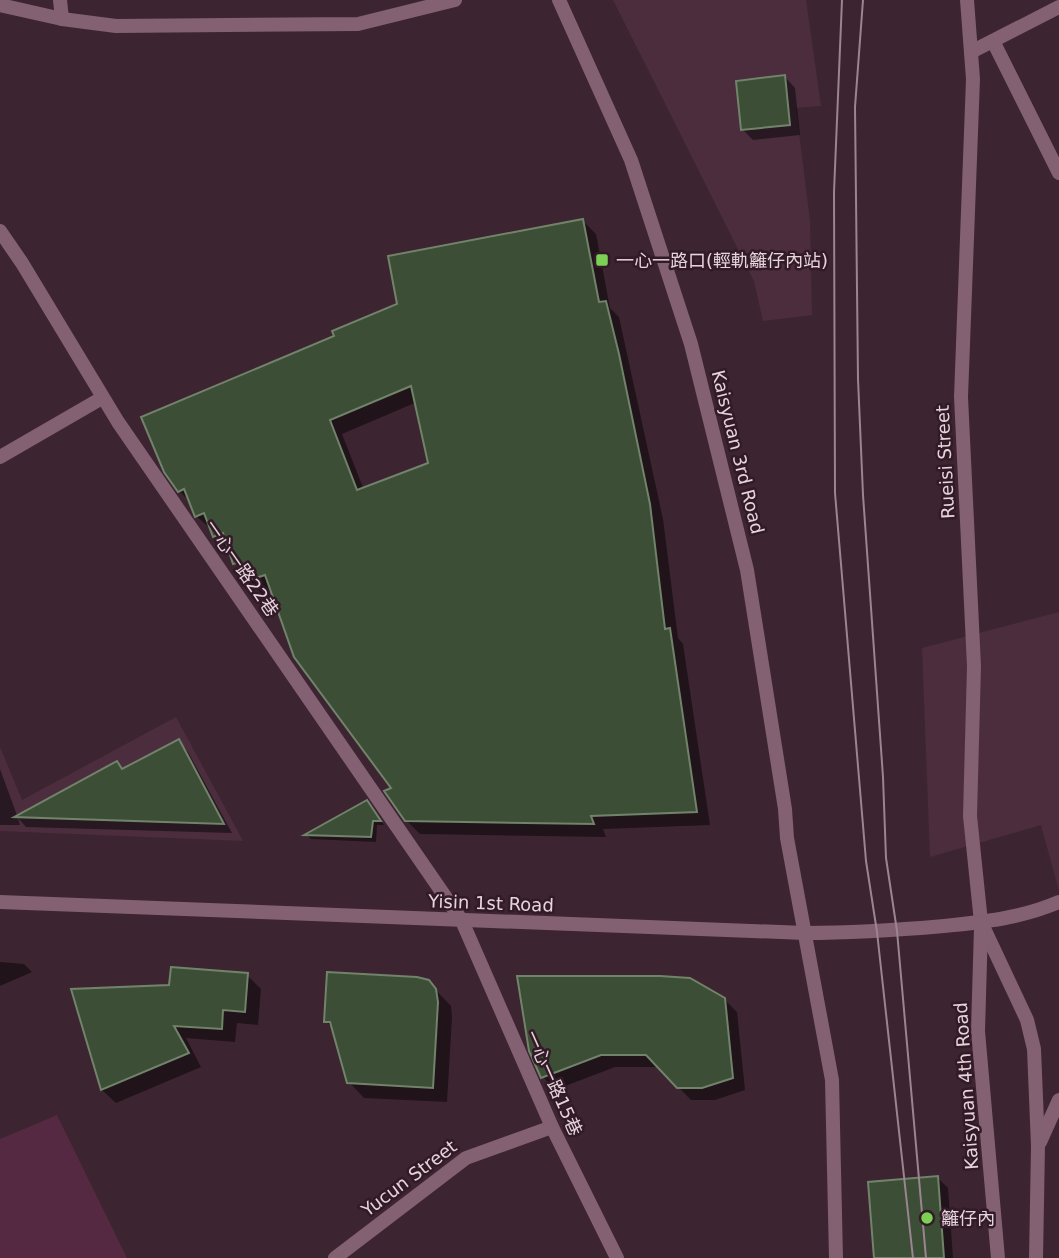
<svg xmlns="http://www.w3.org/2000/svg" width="1059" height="1258" font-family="'DejaVu Sans','Noto Sans TC',sans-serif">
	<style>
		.built { fill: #4c2d3e }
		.green { fill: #542941 }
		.shadow { fill: #0007; fill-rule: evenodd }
		.building { fill: #3d4e37; stroke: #71836a; stroke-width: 2; fill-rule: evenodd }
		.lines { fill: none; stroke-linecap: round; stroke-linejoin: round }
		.minor { stroke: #836072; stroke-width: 14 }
		.tertiary { stroke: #836072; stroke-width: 14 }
		.tram { stroke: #9a8590; stroke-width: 2 }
		.poi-dot { fill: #7cd155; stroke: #321a27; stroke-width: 2.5 }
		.labels { text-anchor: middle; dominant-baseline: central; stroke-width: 5; stroke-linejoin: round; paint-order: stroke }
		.poi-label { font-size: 18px; fill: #e5d4dc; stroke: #321a27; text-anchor: start }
		.street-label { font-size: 18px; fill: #e5d4dc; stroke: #321a27 }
	</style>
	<rect width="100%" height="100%" fill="#3d2431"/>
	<g class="built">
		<path d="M613 0H806L821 106 796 108 810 221 812 315 763 321 754 281Z"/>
		<path d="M1059 612V891L1041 825 930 857 922 648Z"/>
		<path d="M176 717 243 841 0 831V747L22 800Z"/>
	</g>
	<path class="green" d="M57 1115 127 1258H0V1139Z"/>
	<g class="shadow">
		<path d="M785 77 795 88 800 135 753 140 743 130Z"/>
		<path d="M582 220 596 234 610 308 619 317 663 519 678 638 683 644 710 825 603 829 606 837 420 834 406 820 394 788 273 590 262 594 248 580 246 575 235 563 230 549 228 550 214 536 211 529 196 516 191 502 179 491 336 337ZM417 402 430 464 364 490 342 434Z"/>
		<path d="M178 741 188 752 232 833 26 827 18 818 20 825H0V769L18 818 117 763 124 770Z"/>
		<path d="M367 803 384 825H377L376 842 311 839 307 835Z"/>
		<path d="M0 962 24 964 32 972 0 986Z"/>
		<path d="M247 975 261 989 258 1025 237 1023 235 1042 186 1038 201 1067 116 1103 102 1090 74 990 171 987Z"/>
		<path d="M428 982 451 1006 452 1018 447 1102 364 1098 349 1082 333 1029 326 1021Z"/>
		<path d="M724 999 737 1012 745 1090 715 1100H691L659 1067H615L555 1090 543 1077Z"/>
		<path d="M937 1177 948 1188 953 1258H876Z"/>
	</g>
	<g class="building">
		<path d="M785 75 790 125 741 130 736 81Z"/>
		<path d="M583 219 599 302 606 301 619 354 650 504 665 629 670 628 697 812 591 816 594 824 405 821 384 791 391 788 294 657 265 575 247 581 240 562 233 564 223 533 213 537 204 513 195 517 184 489 178 492 164 472 141 417 334 336 332 331 397 304 388 256ZM411 386 428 463 357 490 330 420Z"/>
		<path d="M179 739 224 824 14 817 117 761 122 769Z"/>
		<path d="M367 800 381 821H373L371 837 304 835Z"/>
		<path d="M171 967 248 973 245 1012 223 1010 222 1029 174 1026 189 1053 101 1090 71 989 169 985Z"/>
		<path d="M327 972 417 977 429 980 436 989 438 1002 433 1088 347 1083 330 1022H324Z"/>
		<path d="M517 976H660L690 978 725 998 733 1078 702 1088H677L646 1055H601L541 1078 529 1051Z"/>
		<path d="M938 1176 944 1258H874L868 1182Z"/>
	</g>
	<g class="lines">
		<g class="minor">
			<path d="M60 0 62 19"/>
			<path d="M559 0 631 160 691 344 747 570 785 809 787 838 832 1080 836 1258"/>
			<path d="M967 0 973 79 961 397 974 666 970 816 981 922"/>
			<path d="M0 5 62 19 116 26 358 24 455 0"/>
			<path d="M993 41 1059 173"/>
			<path d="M971 52 1059 7"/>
			<path d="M0 231 22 263 118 422 462 921 552 1127 617 1258"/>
			<path d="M0 457 102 398"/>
			<path d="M335 1258 466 1158 552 1127"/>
		</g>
		<g class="tertiary">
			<path d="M0 902 805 933C852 933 898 930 944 926 984 922 1022 918 1059 902"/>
			<path d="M981 922 1027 1020 1034 1049 1038 1146 1036 1258"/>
			<path d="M981 927 978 1031 998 1258"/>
			<path d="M1040 1142 1059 1100"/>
		</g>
		<g class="tram">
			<path d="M842 0 834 192 835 493 866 861 877 932 913 1258"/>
			<path d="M863 0 855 107 858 379 863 495 883 777 886 858 897 931 926 1258"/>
		</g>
	</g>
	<g class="poi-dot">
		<rect x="595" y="253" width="14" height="14" rx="3.5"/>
		<circle cx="927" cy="1218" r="7"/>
	</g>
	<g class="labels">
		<g class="poi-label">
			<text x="616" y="260">一心一路口(輕軌籬仔內站)</text>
			<text x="941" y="1218">籬仔內</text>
		</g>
		<g class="street-label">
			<text transform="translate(738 452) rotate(76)">Kaisyuan 3rd Road</text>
			<text transform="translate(945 462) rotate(-93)">Rueisi Street</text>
			<text transform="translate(242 568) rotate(55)">一心一路22巷</text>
			<text transform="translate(491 903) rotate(2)">Yisin 1st Road</text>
			<text transform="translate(554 1083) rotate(66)">一心一路15巷</text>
			<text transform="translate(966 1086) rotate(-94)">Kaisyuan 4th Road</text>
			<text transform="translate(409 1178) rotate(-37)">Yucun Street</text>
		</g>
	</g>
</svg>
